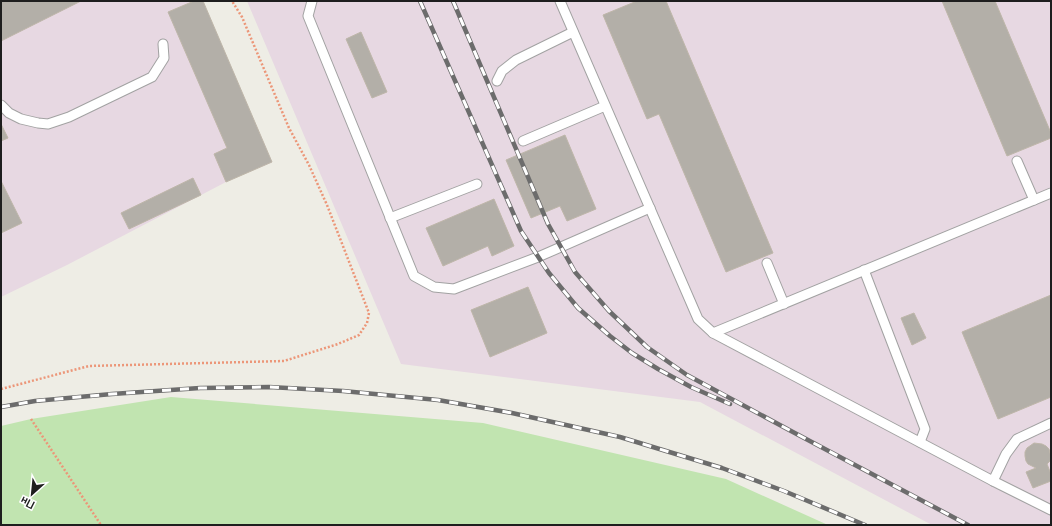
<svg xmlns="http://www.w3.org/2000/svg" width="1052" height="526" font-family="Lato,sans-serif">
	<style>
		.industrial { fill: #e7d8e2 }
		.grass { fill: #c1e4b0 }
		.building { fill: #b3afa8; stroke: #beb6a9 }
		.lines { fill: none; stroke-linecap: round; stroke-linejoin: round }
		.lane-casing { stroke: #a2a2a2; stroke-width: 11 }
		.path { stroke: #ec9678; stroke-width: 2.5; stroke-dasharray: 2 2; stroke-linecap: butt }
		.lane { stroke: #fff; stroke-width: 9 }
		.rail-casing { stroke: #6c6c6c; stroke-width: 4.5 }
		.rail { stroke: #fff; stroke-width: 3; stroke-dasharray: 9; stroke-linecap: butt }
	</style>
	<rect width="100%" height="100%" fill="#eeede5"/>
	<g class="industrial">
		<path d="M1 1H203L272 162 226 182 67 265 1 297Z"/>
		<path d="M247 1H1051V525H932L700 402 401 364Z"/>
	</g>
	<path class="grass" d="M171 397 483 423 726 479 828 525H1V426L31 419Z"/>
	<g class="building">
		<path d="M1 1H81L1 41Z"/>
		<path d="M194 1H203L272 162 226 182 214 154 227 148 168 12Z"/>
		<path d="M637 1H666L773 253 726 272 659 114 647 119 603 15Z"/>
		<path d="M942 1H995L1051 133V138L1007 156Z"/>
		<path d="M361 32 387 92 372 98 346 39Z"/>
		<path d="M1 124 8 138 1 141Z"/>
		<path d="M565 135 596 209 567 221 560 206 531 218 506 160Z"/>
		<path d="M193 178 201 195 129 229 121 213Z"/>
		<path d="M1 181 22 223 1 233Z"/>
		<path d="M494 199 514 246 492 256 488 246 443 266 426 228Z"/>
		<path d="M528 287 547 333 490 357 471 310Z"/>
		<path d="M1051 295V397L998 419 962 332Z"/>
		<path d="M914 313 926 338 912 345 901 318Z"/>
		<path d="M1034 443 1042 444 1046 446 1049 449 1051 457 1050 461 1047 464 1051 474V481L1033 488 1026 472 1036 468 1028 464 1026 461 1025 456V452L1027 448Z"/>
	</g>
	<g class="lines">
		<defs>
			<g id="lane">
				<path d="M312 1 308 16 414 276 434 287 454 289 538 257 650 208"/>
				<path d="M560 1 698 319 713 333 993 481 1051 510"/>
				<path d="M497 81 502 71 516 60 573 32"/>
				<path d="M1 105 9 113 21 119 38 123 48 124 69 117 152 77 164 58 163 44"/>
				<path d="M523 141 605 106"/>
				<path d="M1017 161 1034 200"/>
				<path d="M390 218 477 184"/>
				<path d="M767 263 784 304"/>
				<path d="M864 270 925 429 920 442"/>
				<path d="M713 333 1051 193"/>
				<path d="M993 481 1006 454 1017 439 1051 423"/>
			</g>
		</defs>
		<use href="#lane" class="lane-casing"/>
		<g class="path">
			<path d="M1 389 89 366 284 361 338 344 359 335 367 323 369 313 327 205 309 165 289 128 242 17 232 1"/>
			<path d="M31 419 101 525"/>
		</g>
		<use href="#lane" class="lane"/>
		<defs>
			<g id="rail">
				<path d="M420 1 521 231 549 273 578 308 610 336 632 353 658 369 691 387 730 404"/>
				<path d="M453 1 548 224 575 272 609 311 647 347 687 375 791 431 968 525"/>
				<path d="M1 407 35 401 112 394 200 388 269 387 343 391 438 400 512 413 620 437 722 468 784 491 865 525"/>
			</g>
		</defs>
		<use href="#rail" class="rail-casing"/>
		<use href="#rail" class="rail"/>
	</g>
	<rect width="1052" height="526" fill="none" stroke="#1e1e1e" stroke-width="4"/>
	<g transform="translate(32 494) rotate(207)" stroke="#ffffff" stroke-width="3" paint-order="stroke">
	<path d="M0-3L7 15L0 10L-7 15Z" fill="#1e1e1e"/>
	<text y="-6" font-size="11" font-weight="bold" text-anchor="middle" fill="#1e1e1e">Пн</text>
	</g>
</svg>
